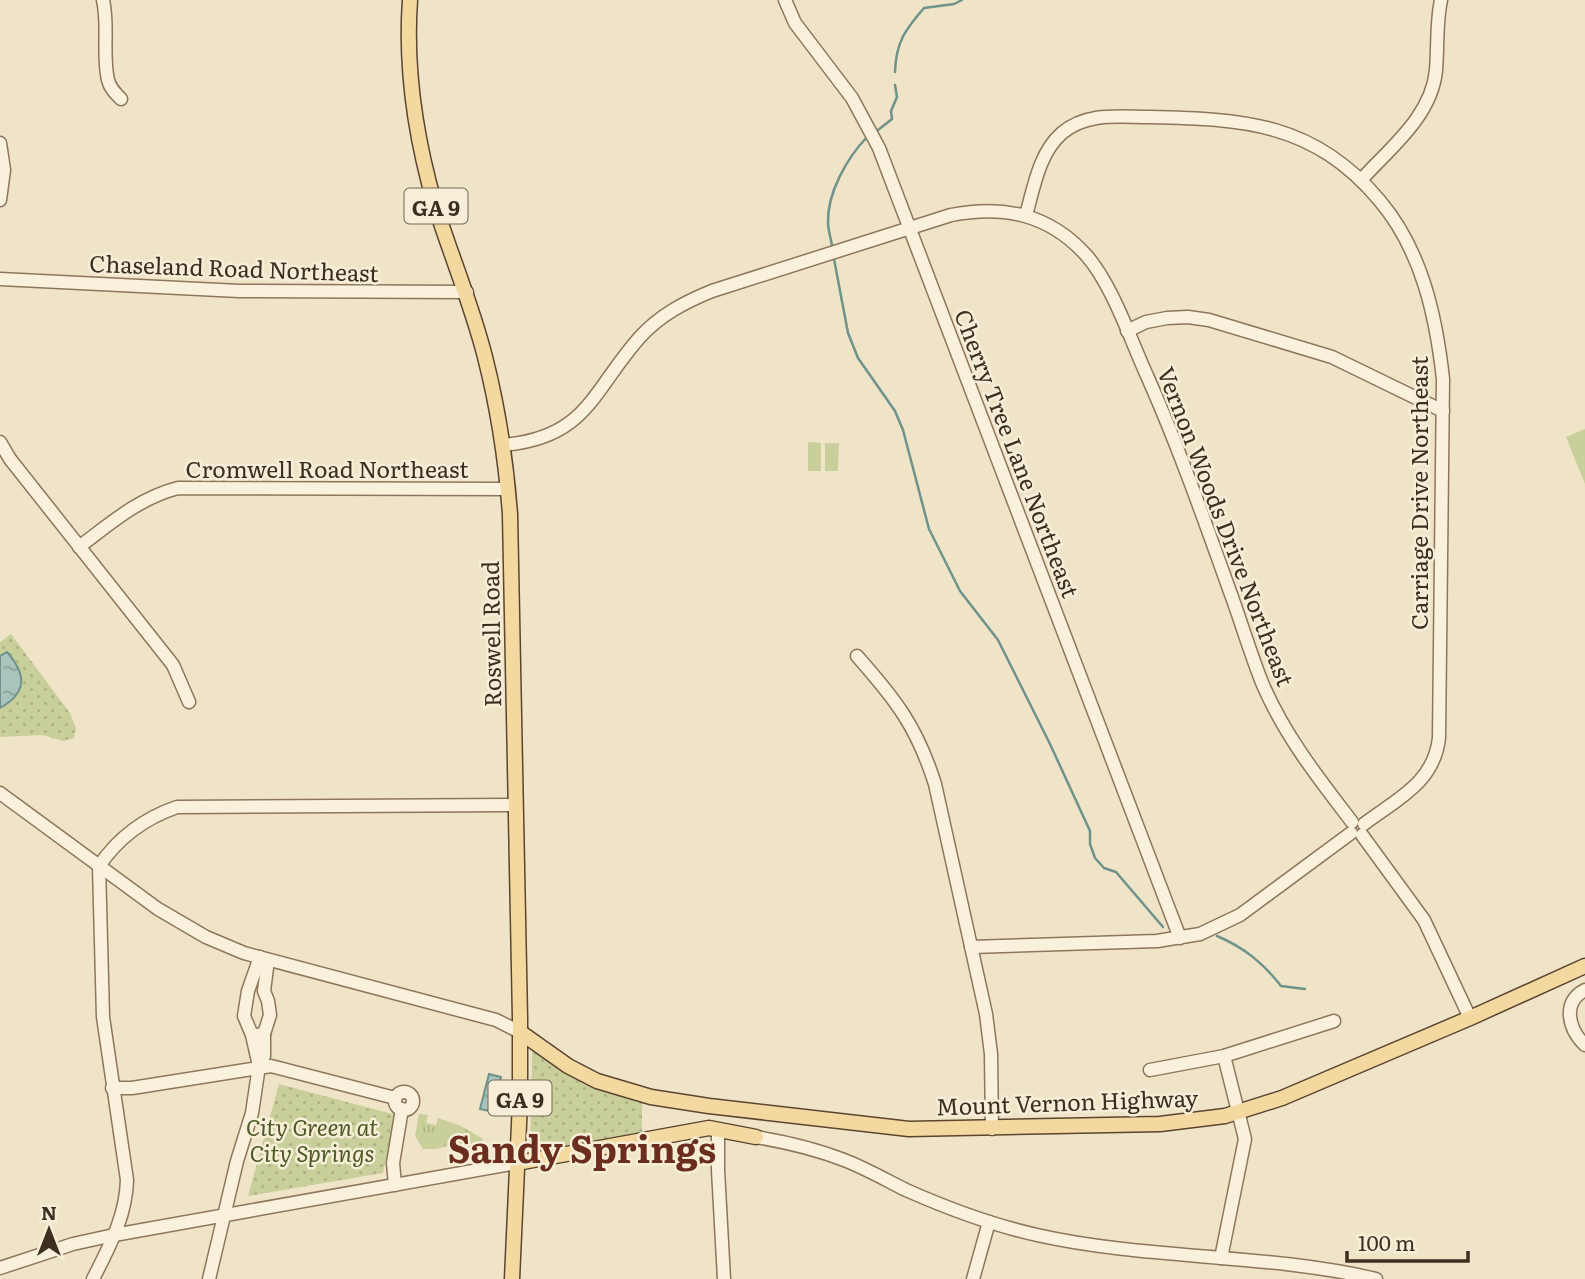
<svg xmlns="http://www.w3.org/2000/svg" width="1585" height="1279" font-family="Literata,serif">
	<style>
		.grass { fill: url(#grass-tufts) }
		.park { fill: url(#park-dots) }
		.garden { fill: #c9cf9b }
		.water { fill: url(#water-ripples); stroke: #6f938a; stroke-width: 2 }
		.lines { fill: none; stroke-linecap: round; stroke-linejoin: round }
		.stream { stroke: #6f938a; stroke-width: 2.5 }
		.minor-casing { stroke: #8d765c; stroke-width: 15 }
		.major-casing { stroke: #5b4430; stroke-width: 17 }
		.minor { stroke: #faf1dc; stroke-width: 12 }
		.major { stroke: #f3d9a0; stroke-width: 14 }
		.labels { text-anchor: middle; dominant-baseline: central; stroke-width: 5; stroke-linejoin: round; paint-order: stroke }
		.shield { fill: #f7eed8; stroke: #756857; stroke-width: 2 }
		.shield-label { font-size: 21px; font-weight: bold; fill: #3d2e20 }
		.street-label { font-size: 23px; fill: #3d2e20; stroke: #f7eed8 }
		.park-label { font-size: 23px; font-style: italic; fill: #4d5a26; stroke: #f7eed8 }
		.town-label { font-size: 37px; font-weight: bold; fill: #6b2e1e; stroke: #f7eed8 }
	</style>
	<defs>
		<pattern id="grass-tufts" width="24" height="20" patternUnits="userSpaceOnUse" patternTransform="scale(1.75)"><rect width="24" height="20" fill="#c9cf9b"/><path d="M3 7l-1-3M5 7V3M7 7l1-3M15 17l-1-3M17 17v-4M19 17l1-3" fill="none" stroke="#aeb285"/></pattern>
		<pattern id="park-dots" width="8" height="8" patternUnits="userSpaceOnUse" patternTransform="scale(1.75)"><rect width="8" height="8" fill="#c9cf9b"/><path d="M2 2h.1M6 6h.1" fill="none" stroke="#aeb285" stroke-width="1.8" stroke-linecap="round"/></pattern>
		<pattern id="water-ripples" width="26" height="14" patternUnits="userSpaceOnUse" patternTransform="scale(1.75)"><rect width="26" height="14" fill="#a9c4bc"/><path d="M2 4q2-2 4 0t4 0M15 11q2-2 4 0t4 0" fill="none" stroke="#8ba098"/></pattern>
	</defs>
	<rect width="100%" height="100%" fill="#f0e4c8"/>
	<path class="grass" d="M419 1114 428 1115 426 1123 436 1125 438 1118 461 1126 483 1139 480 1146 476 1149 453 1144 437 1149H423L415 1136Z"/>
	<g class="park">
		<path d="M11 634 70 713 76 728 74 738 64 741 42 735 0 737V642Z"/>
		<path d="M532 1051 586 1085 642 1103V1133L607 1142 530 1154Z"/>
		<path d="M279 1084 396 1115 383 1173 248 1196Z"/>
	</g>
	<g class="garden">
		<path d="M1585 429V484L1566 437Z"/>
		<path d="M808 442 821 443V471H808Z"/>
		<path d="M825 443H839L838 471H825Z"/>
	</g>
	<g class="water">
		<path d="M7 652C27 675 27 693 0 708V656Z"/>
		<path d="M489 1074 501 1077 495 1101 498 1113 480 1109Z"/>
	</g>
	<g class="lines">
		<g class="stream">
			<path d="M895 72C896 42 905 30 924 8L954 4 962 0"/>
			<path d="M878 130 892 119 891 111 897 97 895 85"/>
			<path d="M832 246C831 238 828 230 828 223 827 193 847 158 867 137"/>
			<path d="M834 259 848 333 858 358 895 411 903 430 929 529 960 591 998 640 1050 744 1090 831V844L1095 858 1104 868 1116 872 1163 927"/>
			<path d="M1217 936C1245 948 1263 963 1281 986L1305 989"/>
		</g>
		<defs>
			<g id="minor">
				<path d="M103 0C109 26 102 54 108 80 110 88 115 93 121 99"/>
				<path d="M785 0 795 23 852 98 879 148 1180 938"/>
				<path d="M0 143 4 170 0 200"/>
				<path d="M1361 180C1390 148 1432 116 1436 70 1438 47 1436 23 1441 0"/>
				<path d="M1026 215C1034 187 1039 153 1062 133 1087 112 1118 117 1149 117 1243 119 1314 122 1380 201 1422 251 1436 316 1443 379L1439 738C1434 783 1397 799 1364 824"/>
				<path d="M0 279 239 291 467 292"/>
				<path d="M1127 331 1146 322 1167 318 1188 317 1209 320 1332 357 1443 411"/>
				<path d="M0 442 10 459 173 665 189 702"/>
				<path d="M503 445C587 438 592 391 640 337 660 315 685 302 712 291L951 215C1004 205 1049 214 1086 255 1112 284 1131 341 1148 378 1180 450 1206 525 1233 600 1243 628 1252 658 1263 685 1285 736 1319 779 1352 822"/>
				<path d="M79 547C111 523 139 498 178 488L508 489"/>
				<path d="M857 656C896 700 917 727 935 784L986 1014 991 1054 992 1129"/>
				<path d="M0 793 158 909 206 937 244 953 496 1020 520 1032"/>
				<path d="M1362 835 1424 920 1470 1018"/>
				<path d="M971 947 1157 941 1200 934 1240 915 1351 833"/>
				<path d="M1585 990C1561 1002 1569 1030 1585 1045"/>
				<path d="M256 1035 264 1034 270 1015 268 1001 264 991 268 960"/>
				<path d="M259 1066 252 1035 244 1016 248 991 260 957"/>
				<path d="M1150 1070 1224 1056 1334 1021"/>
				<path d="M112 1088H132L271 1066 395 1098"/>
				<circle cx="404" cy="1101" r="9"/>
				<path d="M718 1130V1170L724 1279"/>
				<path d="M756 1137C786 1142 816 1149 844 1160 865 1168 886 1180 906 1190 949 1209 992 1225 1037 1235 1148 1260 1265 1253 1376 1279"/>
				<path d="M395 1185 393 1163 402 1109"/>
				<path d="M1221 1258 1245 1139 1224 1056"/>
				<path d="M0 1268 73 1244 114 1235 517 1163"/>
				<path d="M93 1279C109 1247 126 1217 127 1180L103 1017 99 866C118 838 145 818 177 807L516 805"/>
				<path d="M209 1279 237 1161 252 1113 259 1066 264 1056V1034"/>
				<path d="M973 1279 989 1222"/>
			</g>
			<g id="major">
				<path d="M410 0C405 69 416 139 435 205 451 256 472 305 485 357 498 408 506 461 510 514L520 1018V1102L512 1279"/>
				<path d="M520 1032 568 1066 597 1081 651 1097 709 1106 909 1129 1160 1124 1225 1116 1282 1098 1470 1018 1585 966"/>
				<path d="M517 1163 709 1128 756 1137"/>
			</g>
		</defs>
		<use href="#minor" class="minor-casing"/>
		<use href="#major" class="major-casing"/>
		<use href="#minor" class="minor"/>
		<use href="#major" class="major"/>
	</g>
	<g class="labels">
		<g class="shield">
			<rect x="404.5" y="188.5" width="63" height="35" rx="5"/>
			<rect x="488.5" y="1080.5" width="63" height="35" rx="5"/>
		</g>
		<g class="shield-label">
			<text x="436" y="206">GA 9</text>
			<text x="520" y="1098">GA 9</text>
		</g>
		<g class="street-label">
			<text transform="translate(234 267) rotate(2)">Chaseland Road Northeast</text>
			<text transform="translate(1018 453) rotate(69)">Cherry Tree Lane Northeast</text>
			<text x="327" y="468">Cromwell Road Northeast</text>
			<text transform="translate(1418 493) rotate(-90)">Carriage Drive Northeast</text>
			<text transform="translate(1227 526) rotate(69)">Vernon Woods Drive Northeast</text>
			<text transform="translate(490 634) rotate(-91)">Roswell Road</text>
			<text transform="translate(1067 1101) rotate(-2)">Mount Vernon Highway</text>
		</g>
		<g class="park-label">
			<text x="312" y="1126">City Green at<tspan x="312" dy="26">City Springs</tspan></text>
		</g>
		<g class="town-label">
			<text x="582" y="1146">Sandy Springs</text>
		</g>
	</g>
	<g transform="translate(49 1230)" stroke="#f7eed8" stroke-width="5" paint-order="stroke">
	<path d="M0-5L12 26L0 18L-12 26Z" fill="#3d2e20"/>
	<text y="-10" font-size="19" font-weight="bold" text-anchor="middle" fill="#3d2e20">N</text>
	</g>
	<path d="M1347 1251v10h121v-10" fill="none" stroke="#3d2e20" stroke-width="3.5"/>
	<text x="1358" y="1251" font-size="21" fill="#3d2e20" stroke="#f7eed8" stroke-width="5" paint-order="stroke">100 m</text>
</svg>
